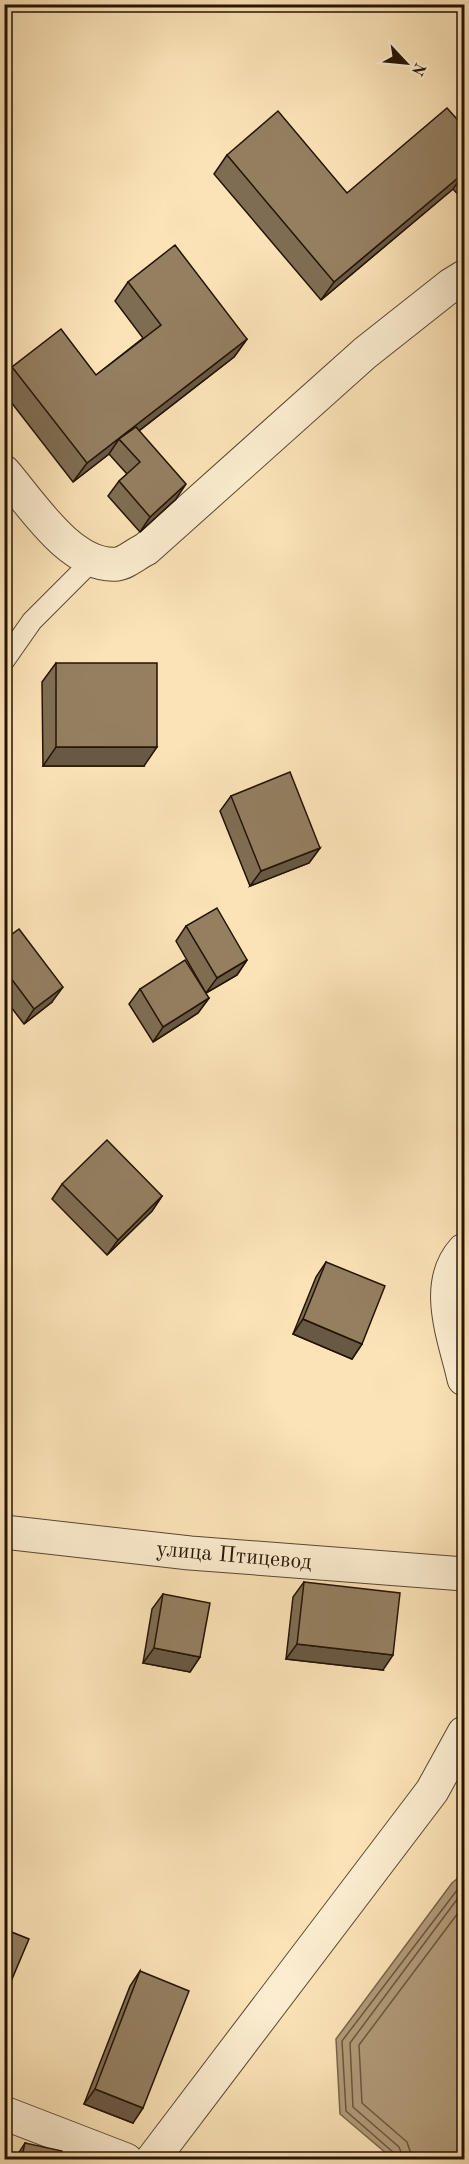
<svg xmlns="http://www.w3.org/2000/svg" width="469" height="2164" font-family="'Old Standard TT',serif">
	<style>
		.water { fill: #b29c7a; stroke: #79654b; stroke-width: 1.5 }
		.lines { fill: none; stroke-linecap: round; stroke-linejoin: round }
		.shore { stroke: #6b583f; stroke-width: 1.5 }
		.service-casing { stroke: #5a4731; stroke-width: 22 }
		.minor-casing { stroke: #5a4731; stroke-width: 35 }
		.service { stroke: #fcedd0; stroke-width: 20 }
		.minor { stroke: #fcedd0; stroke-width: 33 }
		.wall { fill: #7f6d53; stroke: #241304; stroke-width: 1.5 }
		.shaded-wall { fill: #685944; stroke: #241304; stroke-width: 1.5 }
		.building { fill: #947f61; stroke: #241304; stroke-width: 1.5 }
		.labels { text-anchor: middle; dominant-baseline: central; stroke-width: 6; stroke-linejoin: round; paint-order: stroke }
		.street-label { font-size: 22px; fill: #241304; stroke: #fcedd0 }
	</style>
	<rect width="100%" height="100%" fill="#fbe3b7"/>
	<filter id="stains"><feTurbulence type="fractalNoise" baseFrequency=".00333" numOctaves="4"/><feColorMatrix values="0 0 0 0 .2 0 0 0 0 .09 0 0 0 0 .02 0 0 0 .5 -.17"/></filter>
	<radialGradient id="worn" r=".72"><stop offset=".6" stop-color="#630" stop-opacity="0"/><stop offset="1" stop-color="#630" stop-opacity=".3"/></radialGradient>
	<path class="water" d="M464 1873V2159H393L340 2114 336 2039 452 1883Z"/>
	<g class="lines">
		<g class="shore">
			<path d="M396 2160 394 2153 346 2111 342 2041 464 1881"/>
			<path d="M404 2160 399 2147 353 2107 350 2043 464 1890"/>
			<path d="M413 2160 407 2142 362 2103 359 2045 464 1905"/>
		</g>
		<defs>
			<path id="service" d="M4 661 32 621 91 562"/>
			<g id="minor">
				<path d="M4 472C31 503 71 568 117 564 126 563 137 553 146 549L365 353 451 285 464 277"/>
				<path d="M464 1250C432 1285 455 1338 464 1379"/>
				<path d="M4 1532 190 1553 464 1574"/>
				<path d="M4 2113 126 2160"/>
				<path d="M152 2160 432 1791 464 1733"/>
			</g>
		</defs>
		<use href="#service" class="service-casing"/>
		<use href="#minor" class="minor-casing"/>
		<use href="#service" class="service"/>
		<use href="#minor" class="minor"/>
	</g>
	<g class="wall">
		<path d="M465 128V202L453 189 321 300 214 174 227 155 347 193Z"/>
		<path d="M128 282 247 339 234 357 139 431 176 499 140 532 108 496 119 481 127 474 109 454 73 482 4 393V378L12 367 96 375 143 338 115 301Z"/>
		<path d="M56 663 144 766H43L42 682Z"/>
		<path d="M231 796 320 848 309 863 250 886 220 811Z"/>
		<path d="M186 926 247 960 237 975 206 993 176 941Z"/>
		<path d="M4 940 52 1002 24 1024 4 998Z"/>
		<path d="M140 989 209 998 198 1013 153 1042 129 1004Z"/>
		<path d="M62 1184 162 1196 152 1211 107 1255 52 1199Z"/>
		<path d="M326 1262 362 1344 352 1359 293 1334 316 1277Z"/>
		<path d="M304 1582 383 1670 286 1659 293 1597Z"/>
		<path d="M163 1594 200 1657 190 1672 143 1663 152 1609Z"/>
		<path d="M140 1971 133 2123 84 2104 130 1986Z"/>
		<path d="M25 2143 60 2160H14Z"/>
	</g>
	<g class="shaded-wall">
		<path d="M465 172 453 189 321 300 334 282Z"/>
		<path d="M247 339 234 357 123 443 119 439 109 454 73 482 87 463Z"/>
		<path d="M186 484 176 499 140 532 150 517Z"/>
		<path d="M56 747H157L144 766H43Z"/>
		<path d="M320 848 309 863 250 886 261 871Z"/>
		<path d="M247 960 237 975 206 993 217 978Z"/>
		<path d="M63 987 52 1002 24 1024 34 1009Z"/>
		<path d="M209 998 198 1013 153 1042 163 1027Z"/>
		<path d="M162 1196 152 1211 107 1255 118 1240Z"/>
		<path d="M303 1319 362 1344 352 1359 293 1334Z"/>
		<path d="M297 1644 393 1655 383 1670 286 1659Z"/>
		<path d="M154 1648 200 1657 190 1672 143 1663Z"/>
		<path d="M4 1976 12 1979 4 1991Z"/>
		<path d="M95 2089 143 2108 133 2123 84 2104Z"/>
	</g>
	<g class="building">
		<path d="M447 108 465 128V172L334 282 227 155 278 111 347 193Z"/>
		<path d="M175 245 247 339 87 463 12 367 61 329 96 375 161 325 128 282Z"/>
		<path d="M136 427 186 484 150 517 119 481 140 462 119 439Z"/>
		<rect x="56" y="663" width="101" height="84"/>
		<path d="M290 772 320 848 261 871 231 796Z"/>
		<path d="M217 908 247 960 217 978 186 926Z"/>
		<path d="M19 929 63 987 34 1009 4 969V940Z"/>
		<path d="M185 960 209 998 163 1027 140 989Z"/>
		<path d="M107 1140 162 1196 118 1240 62 1184Z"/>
		<path d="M326 1262 385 1286 362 1344 303 1319Z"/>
		<path d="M304 1582 400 1593 393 1655 297 1644Z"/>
		<path d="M163 1594 210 1603 200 1657 154 1648Z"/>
		<path d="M4 1627 8 1628 4 1650Z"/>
		<path d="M4 1929 29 1939 12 1979 4 1976Z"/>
		<path d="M140 1971 189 1991 143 2108 95 2089Z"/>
		<path d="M25 2143 62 2151 60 2160H21Z"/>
	</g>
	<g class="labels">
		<g class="street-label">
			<text transform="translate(234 1556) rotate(5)">улица Птицевод</text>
		</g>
	</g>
	<rect width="469" height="2164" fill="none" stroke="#fbe3b7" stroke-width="24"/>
	<rect x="6" y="6" width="457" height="2152" fill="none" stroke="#241304" stroke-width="3"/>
	<rect x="12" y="12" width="445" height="2140" fill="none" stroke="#241304" stroke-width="1.5"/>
	<g transform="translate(406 63) rotate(116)" stroke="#fcedd0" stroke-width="4.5" paint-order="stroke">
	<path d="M0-4.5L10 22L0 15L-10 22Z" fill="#241304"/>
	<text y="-9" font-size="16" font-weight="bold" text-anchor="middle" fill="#241304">N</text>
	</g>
	<rect width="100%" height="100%" filter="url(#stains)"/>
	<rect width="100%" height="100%" fill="url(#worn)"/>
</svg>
